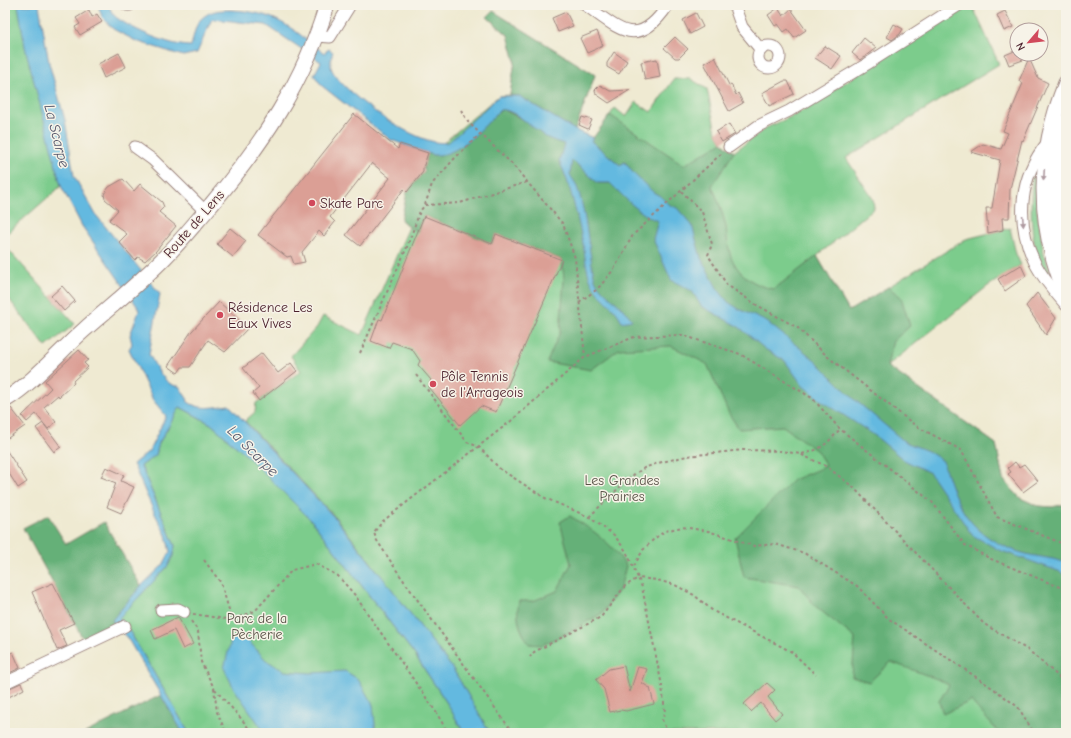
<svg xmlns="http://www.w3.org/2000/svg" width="1071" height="738" font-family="'Comic Neue',sans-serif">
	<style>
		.green { fill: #7ccc8c; stroke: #63765c }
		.forest { fill: #65b078; stroke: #586852 }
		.water { fill: #64b9e0; stroke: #576c86 }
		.building { fill: #db9f95 }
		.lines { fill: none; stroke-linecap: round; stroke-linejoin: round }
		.minor-casing { stroke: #9c847e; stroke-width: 13 }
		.major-casing { stroke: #9c847e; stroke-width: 17 }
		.path { stroke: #9c847e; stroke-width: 2; stroke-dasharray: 3 3; stroke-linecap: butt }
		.minor { stroke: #fff; stroke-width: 11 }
		.major { stroke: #fff; stroke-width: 15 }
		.oneway { fill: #ae9aa0 }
		.poi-dot { fill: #d1495b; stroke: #f7f3e8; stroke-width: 1.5 }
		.labels { text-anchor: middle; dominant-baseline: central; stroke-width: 3; stroke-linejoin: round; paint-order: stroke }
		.poi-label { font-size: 14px; fill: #4a1f2b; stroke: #f7f3e8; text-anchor: start }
		.street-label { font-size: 14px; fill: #4a1f2b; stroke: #f7f3e8 }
		.park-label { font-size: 14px; fill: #595348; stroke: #f7f3e8 }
		.water-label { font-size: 15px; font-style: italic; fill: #53556a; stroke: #f7f3e8 }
	</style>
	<rect width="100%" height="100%" fill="#f7f3e8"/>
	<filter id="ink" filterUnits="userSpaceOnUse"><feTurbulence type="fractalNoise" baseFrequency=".025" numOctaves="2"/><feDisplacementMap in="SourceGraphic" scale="8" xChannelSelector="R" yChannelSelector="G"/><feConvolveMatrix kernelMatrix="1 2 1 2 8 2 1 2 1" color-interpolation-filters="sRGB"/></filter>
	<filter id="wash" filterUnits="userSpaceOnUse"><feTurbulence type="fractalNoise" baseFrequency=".012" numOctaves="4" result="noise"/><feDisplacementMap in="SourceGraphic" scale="16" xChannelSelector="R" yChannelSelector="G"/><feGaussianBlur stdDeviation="0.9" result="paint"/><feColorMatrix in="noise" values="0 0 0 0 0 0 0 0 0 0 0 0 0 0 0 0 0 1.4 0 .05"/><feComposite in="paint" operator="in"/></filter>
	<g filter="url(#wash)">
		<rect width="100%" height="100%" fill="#efead2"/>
		<g class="green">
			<path d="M5 5H28L53 115 55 158 61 186 5 235Z"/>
			<path d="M963 5H972L999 64 846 158 873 199 874 208 817 256 849 311 966 239 1010 228 1016 254 1021 265 988 286 887 366 996 444 1003 479 1020 498 1038 506 1052 507 1066 504V733H490L453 669 387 583 336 518 245 421 255 412 256 403 301 371 291 356 317 327 323 316 362 335 409 227 434 151 490 103 499 96 510 95 515 61 508 35 487 17 493 11 595 75 575 130 593 138 615 108 626 117 636 102 651 112 674 79H691L707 89 716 132 722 142 734 152 766 128 797 114Z"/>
			<path d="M1037 176V211L1044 254 1051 274C1027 258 1031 202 1032 177Z"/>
			<path d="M5 246 75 324 46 347 5 294Z"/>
			<path d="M180 407 211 424 247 456 311 520 415 655 447 703 464 733H189L130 632 119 618 168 566 175 546 141 466 156 455 159 443Z"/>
		</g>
		<g class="forest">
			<path d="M493 11 595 75 575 130 519 96 510 95 515 61 508 35 487 17Z"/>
			<path d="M502 109 526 121 547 137 564 144 572 160 598 183H610L624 197 652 192 634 174 625 162 620 165 591 141 610 115 684 165 722 142 734 152 712 186C718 199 723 213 726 227 727 234 727 242 729 249 733 271 753 286 774 289L817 256 849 311 888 287 901 297 910 326 893 341 887 366 996 444 1003 479 1020 498 1038 506 1052 507 1066 504V733H999L971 701 943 714 939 701 949 685 937 679 891 662 869 682 852 677 855 638 815 606 799 586 744 577 735 538 793 480 826 466 817 451 783 426 739 429 729 414 707 364 671 346 619 349 591 370 547 362 560 332 564 279 562 260 496 234 492 244 424 216 418 231 409 227 401 220 407 192 425 170 423 168 428 153 438 156 458 148Z"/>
			<path d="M48 515 66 544 104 522 141 586 113 620 114 624 83 639 23 528Z"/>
			<path d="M570 516C593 530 612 543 626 566L620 589 602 613 568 633 542 645 529 644C520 630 515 619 519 601H533L557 591 571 564 560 522Z"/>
			<path d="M161 695 183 733H85Z"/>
		</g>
		<g class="water">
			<path d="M18 5H39L49 63 65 120 74 176 96 215 160 294 149 354C155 365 165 387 179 386L188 400 187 401C199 411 215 407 229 405L335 518 387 583 453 669 490 733H464L447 703 415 655 311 520 247 456 211 424 180 407 159 443 156 455 141 466 175 546 173 556 168 566 119 618 130 632 189 733H183L128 639 112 620 141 586 163 565 170 552 166 535 154 512 133 464 149 451 166 416 153 400 129 349 132 344 130 335 139 311 137 306 82 226 61 186 25 47Z"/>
			<path d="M98 5H109C110 10 113 15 117 18 134 30 170 46 191 46 193 39 195 26 200 20 210 10 218 10 231 10 276 12 290 27 324 53L329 49 333 52C331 57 330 65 332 70 344 94 421 150 449 142L499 96H519L575 130 593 138 591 141 620 165 625 162 634 174 653 192 660 196 668 204 677 208 692 225 701 258 717 288 728 302 739 309 767 322 815 360 854 399 905 442 928 451 943 461C956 507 971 536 1019 552 1034 557 1050 557 1064 562L1066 564V578L1061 572 999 550 972 535 930 473 904 460 874 435 822 401 803 386 785 361 765 349 739 327 701 306 692 291 671 280 653 239 658 221C640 215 623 196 610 183H598L572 160 570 176C585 187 589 259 595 279 598 290 624 306 632 320L622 322C616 306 597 297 591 281 586 270 585 256 583 244 578 220 570 182 559 161L564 144C558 142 551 140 546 137 535 130 512 107 500 110 484 126 458 158 433 155L391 140 322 86 314 75 321 62 266 25 213 19 211 21 197 53 183 56 136 41 113 29 102 17Z"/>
			<path d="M243 635 266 660 284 671 311 673 345 671 358 679 373 705 376 733H265L233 687 224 668 231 640Z"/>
		</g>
		<g id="blocks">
			<g class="building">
				<path d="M778 8 783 16 791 9 806 30 794 38 788 29 784 32 778 24 775 26 768 15Z"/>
				<path d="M89 10 92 17 97 14 102 22 80 35 75 27 80 24 76 18Z"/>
				<path d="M1005 11 1013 27 1004 31 997 15Z"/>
				<path d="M566 12 573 26 558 32 552 18Z"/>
				<path d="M696 13 703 27 690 34 683 20Z"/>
				<path d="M894 24 903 29 900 34 892 40 887 37Z"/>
				<path d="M597 31 603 46 587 53 580 38Z"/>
				<path d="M675 37 688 49 679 58H675L664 48Z"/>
				<path d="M864 38 876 48 860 60 852 53Z"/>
				<path d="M825 46 841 56 832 69 815 58Z"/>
				<path d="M1017 50V54H1020L1023 60 1009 65 1005 55Z"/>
				<path d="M614 52 627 61 619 74 607 67V63Z"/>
				<path d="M119 53 126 67 104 78 98 64Z"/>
				<path d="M715 57 729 85 731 84 736 95 738 93 743 103 729 111 704 63Z"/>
				<path d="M1029 58 1038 78 1048 83 1023 141 1022 140 1010 189 1009 218H1002L1003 230 988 233 986 208H992L1000 160 971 152 983 144 1001 149 1008 133 1003 131 1023 83 1019 81Z"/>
				<path d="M657 59 660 77 645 80 641 62Z"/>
				<path d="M784 81H788L794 94 769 106 762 93Z"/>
				<path d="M600 85 610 91 630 90 609 103 596 94 595 90Z"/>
				<path d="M354 114 398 149 400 144 428 153 423 168V172L407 192 404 189 360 246 346 235 390 178 372 163 330 217 335 222 324 236 319 231 302 252 305 262 294 264 291 256 287 257 258 235Z"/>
				<path d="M582 117 592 120 588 129 579 125Z"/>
				<path d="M729 124 735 134 722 142 716 132Z"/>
				<path d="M123 179 134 191 140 184 162 202 164 207 159 212 176 226 156 251 145 261 138 257 135 260 119 242 127 234 109 220 118 210 105 199 104 194 109 187Z"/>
				<path d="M424 216 492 244 496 234 562 260 496 412 481 406 460 425 429 387 431 380 418 365 420 361 412 349 392 342 389 348 371 341 379 319 382 320Z"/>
				<path d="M230 228 246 241 233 257 217 244Z"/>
				<path d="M1021 265 1026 276 1005 291 998 279Z"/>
				<path d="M62 286 75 301 64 311 51 296Z"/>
				<path d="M1037 293 1056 318 1046 335 1026 306Z"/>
				<path d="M219 302 248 328 225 352 208 340 190 367H182L178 373 168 366 191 332Z"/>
				<path d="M79 350 88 360 84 363 88 367 73 381 74 383 59 397 58 395 44 407 56 422 48 429 36 414 27 422 22 416 51 388 45 381Z"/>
				<path d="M262 353 278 373 291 363 297 371 259 401 253 393 259 388 243 368Z"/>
				<path d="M11 408 25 426 5 440V412Z"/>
				<path d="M43 423 61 447 54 452 36 428Z"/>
				<path d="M5 448 27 482 18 488 5 467Z"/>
				<path d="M1015 462 1019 467 1024 464 1038 481 1023 492 1008 474 1011 472 1008 468Z"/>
				<path d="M106 467 124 475 121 481 134 487 121 513 107 507 116 483 101 477Z"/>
				<path d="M53 583 74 623 59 630 67 646 57 650 32 592Z"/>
				<path d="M178 617 193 644 183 649 174 630 155 639 151 630Z"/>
				<path d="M13 652 20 668 5 675V653L6 655Z"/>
				<path d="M624 666 630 692 638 667 647 669 642 683 650 688 654 704 626 711 621 710 610 712 604 689 596 680 609 669Z"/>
				<path d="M21 683 24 689 5 699V690Z"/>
				<path d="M767 683 775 690 768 697 782 714 775 720 761 703 751 712 744 704Z"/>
			</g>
		</g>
	</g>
	<g filter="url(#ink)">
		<use href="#blocks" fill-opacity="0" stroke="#9c847e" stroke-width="1"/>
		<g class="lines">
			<defs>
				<g id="minor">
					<path d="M127 5H130"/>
					<path d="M585 5C620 29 637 51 668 5"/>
					<path d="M734 5 742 27 761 50"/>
					<path d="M317 36 330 37 350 5"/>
					<circle cx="769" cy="57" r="11"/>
					<path d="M1048 142C1019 177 1015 222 1035 263 1043 279 1055 292 1066 305"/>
					<path d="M135 147 153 160 205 211"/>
					<path d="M729 147 758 126 789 111 867 64 959 5"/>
					<path d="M161 610 178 609 184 612"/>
					<path d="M5 683 125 626"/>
				</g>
				<g id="major">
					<path d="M1066 83C1037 154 1036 223 1066 294"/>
					<path d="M1066 122C1053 165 1054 213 1066 256"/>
					<path d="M5 400C35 381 58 353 84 330 111 306 140 283 165 257 181 241 196 222 211 205 262 144 304 82 327 5"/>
				</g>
			</defs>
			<use href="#minor" class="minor-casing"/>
			<use href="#major" class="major-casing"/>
			<g class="path">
				<path d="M461 110 468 122 511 163 563 224 575 258 585 357"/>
				<path d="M681 191 702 212 712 244 708 255 727 285 755 304 798 328 828 357 916 426 961 450 997 517 1066 545"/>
				<path d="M425 205 460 203 527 182"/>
				<path d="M579 302 596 290 601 285 614 269 633 235 721 154"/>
				<path d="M360 353 407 247 420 211 425 205 432 184 455 158 480 134"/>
				<path d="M416 375 467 442 479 447 500 469 545 498 589 517 614 535 626 551 638 578 625 586 601 617 534 652 530 657"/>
				<path d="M802 454C821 450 827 444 840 429"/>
				<path d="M589 517 629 478 644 468 658 463 687 456 743 450 781 451 800 454 826 466 853 487 984 624 1028 650 1066 683"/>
				<path d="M204 560 221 583 232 620"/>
				<path d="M634 566 643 550 654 539 665 531 682 527 708 531 754 546 775 544 804 553 857 586 889 619 994 689 1018 707 1034 733"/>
				<path d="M193 614 232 620 255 611 292 570 316 564 338 576 354 594 436 712 448 733"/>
				<path d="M191 621 198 631 201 662 214 688 217 712 226 733"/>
				<path d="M215 689C225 702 245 720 251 733"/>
				<path d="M513 733 399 574 376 539 374 532 383 521 511 421 585 357 634 337 682 335 740 354 812 398 840 429 932 502 965 545 991 559 1062 588 1066 593"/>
				<path d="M668 733 662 720 665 712 662 686 642 587 638 578 657 580 675 585 694 595 713 611 792 652 816 675"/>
			</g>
			<use href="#minor" class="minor"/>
			<use href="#major" class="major"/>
		</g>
		<defs><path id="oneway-solid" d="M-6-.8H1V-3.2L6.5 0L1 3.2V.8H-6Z"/></defs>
		<g class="oneway">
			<use href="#oneway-solid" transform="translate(1044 175) rotate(93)"/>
			<use href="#oneway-solid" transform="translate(1023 221) rotate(86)"/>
		</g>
	</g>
	<g class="poi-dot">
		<circle cx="312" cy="203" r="4"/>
		<circle cx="220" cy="315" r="4"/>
		<circle cx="433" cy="384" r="4"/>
	</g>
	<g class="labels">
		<g class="poi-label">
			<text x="320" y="203">Skate Parc</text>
			<text x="228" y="307">Résidence Les<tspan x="228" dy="16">Eaux Vives</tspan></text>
			<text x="441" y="376">Pôle Tennis<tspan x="441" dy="16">de l'Arrageois</tspan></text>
		</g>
		<g class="street-label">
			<text transform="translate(194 224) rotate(-49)">Route de Lens</text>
		</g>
		<g class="park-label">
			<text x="622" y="480">Les Grandes<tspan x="622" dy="16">Prairies</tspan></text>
			<text x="257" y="618">Parc de la<tspan x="257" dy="16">Pècherie</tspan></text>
		</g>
		<g class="water-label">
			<text transform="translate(57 136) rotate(76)">La Scarpe</text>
			<text transform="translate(253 451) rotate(45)">La Scarpe</text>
		</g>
	</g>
	<rect width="1071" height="738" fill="none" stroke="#f7f3e8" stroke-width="20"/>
	<g transform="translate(1029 42) rotate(242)"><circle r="19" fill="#f7f3e8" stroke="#b29e9c"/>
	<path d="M0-3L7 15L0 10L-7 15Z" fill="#d1495b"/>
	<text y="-6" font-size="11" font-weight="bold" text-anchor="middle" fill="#4a1f2b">N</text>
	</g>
</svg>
